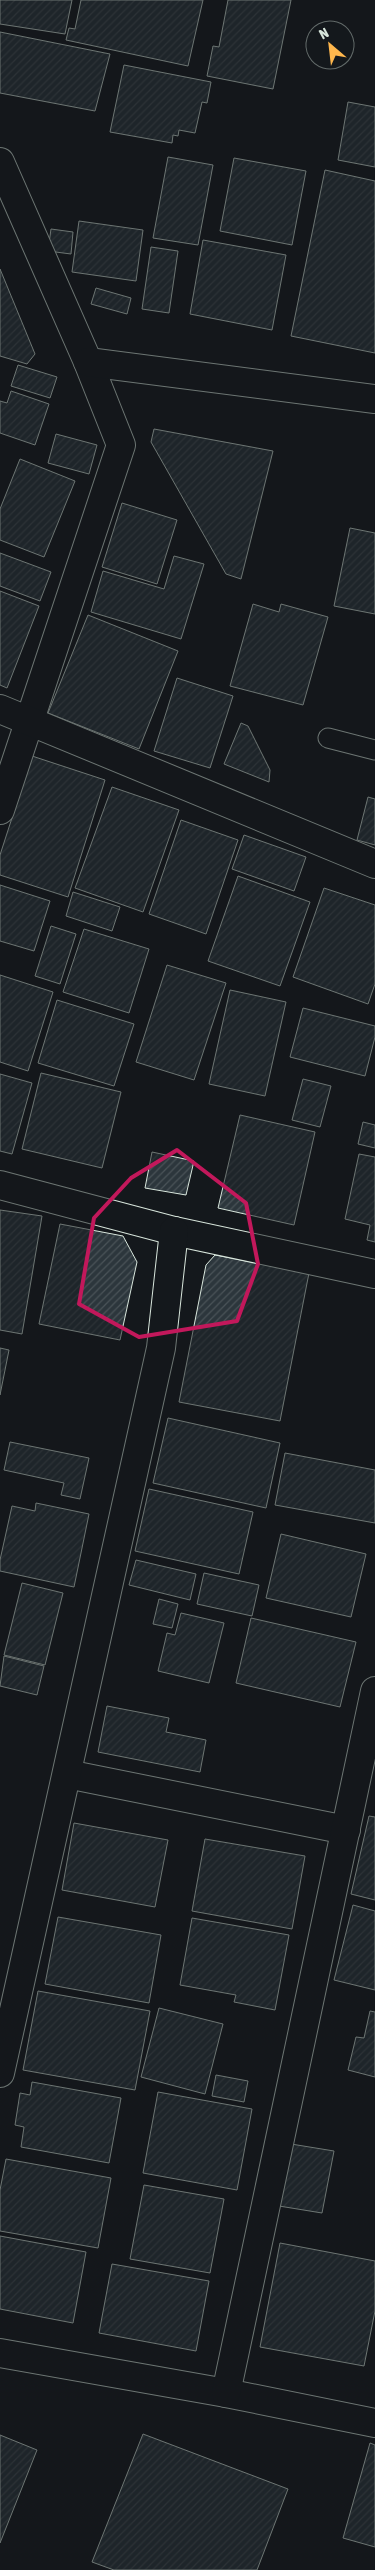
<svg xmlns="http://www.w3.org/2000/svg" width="375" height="2570" font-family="'Asap Condensed',sans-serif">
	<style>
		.building { fill: url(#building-hatch); stroke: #d8e6dc }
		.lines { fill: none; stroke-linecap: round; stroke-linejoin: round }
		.lane-casing { stroke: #d8e6dc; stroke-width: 21 }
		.street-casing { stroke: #d8e6dc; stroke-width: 30 }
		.lane { stroke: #14181c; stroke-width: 19 }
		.street { stroke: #14181c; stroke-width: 28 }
		.marked { fill: none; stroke: #c2185b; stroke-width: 4; stroke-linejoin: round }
	</style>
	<defs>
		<pattern id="building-hatch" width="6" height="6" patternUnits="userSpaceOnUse" patternTransform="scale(1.25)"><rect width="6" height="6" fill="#2c363c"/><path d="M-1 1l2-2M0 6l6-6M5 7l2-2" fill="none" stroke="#4a5358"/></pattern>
	</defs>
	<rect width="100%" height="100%" fill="#14181c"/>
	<g class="building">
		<path d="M0 0H72L65 34 0 24Z"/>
		<path d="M81 0H203L188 66 66 40 69 28 75 29Z"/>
		<path d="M228 0H291L273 89 207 76 213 46 219 47Z"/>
		<path d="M0 32 110 54 95 111 0 93Z"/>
		<path d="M124 65 211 82 207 103 202 102 195 133 179 130 178 136 173 135 172 143 110 132Z"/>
		<path d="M348 102 375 107V167L338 160Z"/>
		<path d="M168 157 213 165 198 245 153 238Z"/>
		<path d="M234 158 306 171 292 245 220 231Z"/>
		<path d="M325 170 375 181V353L291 336Z"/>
		<path d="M79 221 143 230 136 281 72 272Z"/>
		<path d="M51 229 73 232 71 254 48 251Z"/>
		<path d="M203 240 286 255 272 330 190 314Z"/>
		<path d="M151 247 178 251 169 313 142 309Z"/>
		<path d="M0 269 35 354 27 364 0 356Z"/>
		<path d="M96 288 131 298 127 314 91 304Z"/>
		<path d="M18 365 57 377 50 398 11 386Z"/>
		<path d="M11 391 49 404 35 445 0 433V401L7 403Z"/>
		<path d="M154 429 273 451 241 579 226 574 151 442Z"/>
		<path d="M56 434 97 445 89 474 48 463Z"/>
		<path d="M20 459 75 481 44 557 0 540V509Z"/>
		<path d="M122 503 177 520 157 584 102 567Z"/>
		<path d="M350 528 375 533V614L334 606Z"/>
		<path d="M0 553 51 572 40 601 0 586Z"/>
		<path d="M174 556 204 564 181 639 91 612 103 571 164 589Z"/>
		<path d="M0 591 39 606 7 688 0 685Z"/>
		<path d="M253 604 279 612 281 604 328 617 303 705 230 686Z"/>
		<path d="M88 615 178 651 139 749 48 713Z"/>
		<path d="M177 678 233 696 210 768 154 751Z"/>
		<path d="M241 723 248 726 270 770 269 782 224 764Z"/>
		<path d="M32 756 105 780 68 897 0 875V855Z"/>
		<path d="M112 787 179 810 143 912 75 888Z"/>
		<path d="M368 797 375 799V845L357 840Z"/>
		<path d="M181 820 238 840 206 934 149 914Z"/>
		<path d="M244 835 306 857 294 891 232 869Z"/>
		<path d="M238 876 310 902 280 986 208 961Z"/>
		<path d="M0 885 50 901 34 951 0 941Z"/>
		<path d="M324 888 375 905V984L368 1004 293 977Z"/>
		<path d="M73 892 120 907 112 931 66 916Z"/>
		<path d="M51 926 76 934 60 984 35 976Z"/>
		<path d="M84 929 149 949 129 1013 63 992Z"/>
		<path d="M167 965 226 983 194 1080 136 1062Z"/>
		<path d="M0 975 53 992 28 1071 0 1062Z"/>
		<path d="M230 990 286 1002 265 1096 209 1084Z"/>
		<path d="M57 1000 134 1024 114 1086 38 1063Z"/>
		<path d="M303 1008 375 1026V1037L365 1076 290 1057Z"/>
		<path d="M41 1073 121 1092 102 1168 22 1149Z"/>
		<path d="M0 1074 32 1083 12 1154 0 1151Z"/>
		<path d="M303 1079 331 1086 320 1127 292 1120Z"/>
		<path d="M240 1115 315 1132 294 1225 218 1208Z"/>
		<path d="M363 1122 375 1125V1148L358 1144Z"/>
		<path d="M152 1152 194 1161 186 1195 145 1188Z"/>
		<path d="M359 1154 375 1157V1242L367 1240 370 1225 345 1219Z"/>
		<path d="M0 1210 42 1216 22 1334 0 1330Z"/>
		<path d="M60 1224 123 1236 137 1262 120 1340 39 1324Z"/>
		<path d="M215 1255 309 1273 280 1421 179 1402 206 1265Z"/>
		<path d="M0 1348 9 1350 0 1395Z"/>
		<path d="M168 1418 280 1443 266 1508 153 1483Z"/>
		<path d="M10 1442 89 1458 80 1499 61 1495 64 1483 4 1470Z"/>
		<path d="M285 1453 375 1470V1523L275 1505Z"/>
		<path d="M149 1489 253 1512 239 1574 135 1551Z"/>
		<path d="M36 1503 89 1514 74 1587 0 1571V1560L12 1506 35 1511Z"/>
		<path d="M281 1534 366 1554 351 1617 266 1598Z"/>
		<path d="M136 1560 196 1574 190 1600 129 1585Z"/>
		<path d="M204 1573 259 1585 252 1616 197 1604Z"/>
		<path d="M22 1583 63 1593 45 1665 4 1655Z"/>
		<path d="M159 1599 178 1604 172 1628 153 1624Z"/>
		<path d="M181 1613 224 1623 209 1683 158 1671 167 1633 175 1635Z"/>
		<path d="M251 1618 356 1642 340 1707 236 1683Z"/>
		<path d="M4 1656 44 1666 37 1695 0 1686Z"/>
		<path d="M107 1706 169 1718 166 1732 206 1740 200 1772 98 1752Z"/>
		<path d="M369 1816 375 1817V1900L351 1894Z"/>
		<path d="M74 1823 168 1840 155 1907 62 1890Z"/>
		<path d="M205 1839 305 1856 292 1929 192 1911Z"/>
		<path d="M353 1905 375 1911V1990L334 1980Z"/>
		<path d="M58 1917 161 1935 149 2003 45 1984Z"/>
		<path d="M192 1918 289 1935 275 2010 234 2002 236 1995 180 1985Z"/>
		<path d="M38 1991 150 2011 135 2090 23 2070Z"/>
		<path d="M159 2008 223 2024 205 2094 141 2077Z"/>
		<path d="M370 2011 375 2012V2077L348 2070 356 2037 364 2038Z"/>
		<path d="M216 2075 248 2081 244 2102 212 2096Z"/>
		<path d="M32 2082 121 2098 109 2163 21 2147 24 2127 15 2125 20 2093 30 2095Z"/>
		<path d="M158 2092 252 2109 237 2190 143 2173Z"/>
		<path d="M291 2144 334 2151 322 2213 279 2206Z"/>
		<path d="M6 2159 111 2178 98 2248 0 2231V2190Z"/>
		<path d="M144 2185 224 2199 210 2273 130 2259Z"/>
		<path d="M0 2236 86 2252 73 2323 0 2309Z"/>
		<path d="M280 2243 375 2261V2311L364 2366 260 2347Z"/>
		<path d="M112 2264 209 2281 196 2351 99 2333Z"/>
		<path d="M143 2434 288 2489 257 2570H114L92 2562Z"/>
		<path d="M0 2435 37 2450 0 2543Z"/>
		<path d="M370 2443 375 2445V2547L343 2538Z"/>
	</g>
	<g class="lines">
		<defs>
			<path id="lane" d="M328 738 375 750"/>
			<g id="street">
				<path d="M0 162 88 362 121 445 0 810"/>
				<path d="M88 362 375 399"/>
				<path d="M0 709 375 864"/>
				<path d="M0 1185 174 1231 375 1274"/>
				<path d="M67 1774 346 1830"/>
				<path d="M0 2073 161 1348 174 1231"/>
				<path d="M0 2353 226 2393 375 2423"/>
				<path d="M226 2393 375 1691"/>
			</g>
		</defs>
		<use href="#lane" class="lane-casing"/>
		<use href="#street" class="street-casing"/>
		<use href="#lane" class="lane"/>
		<use href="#street" class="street"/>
	</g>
	<path d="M0 0H375V2570H0ZM177 1150 246 1203 258 1264 237 1321 139 1337 79 1304 94 1218 131 1178Z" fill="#14181c" fill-opacity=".55" fill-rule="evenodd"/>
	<path class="marked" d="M177 1150 246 1203 258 1264 237 1321 139 1337 79 1304 94 1218 131 1178Z"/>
	<g transform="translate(330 45) rotate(332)"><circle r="24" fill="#14181c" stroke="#626a69"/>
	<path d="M0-4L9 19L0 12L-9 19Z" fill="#ffb74d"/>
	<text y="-8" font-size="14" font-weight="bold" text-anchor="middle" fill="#d8e6dc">N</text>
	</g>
</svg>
